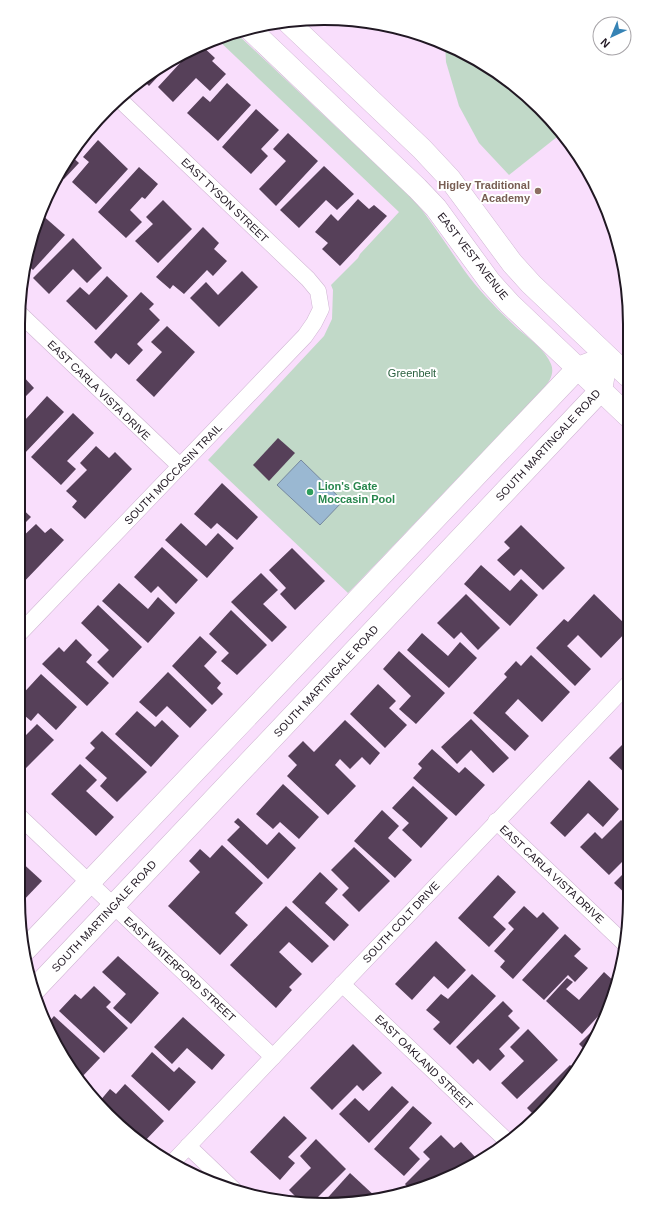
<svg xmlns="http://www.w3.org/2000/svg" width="648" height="1223" font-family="Helvetica,sans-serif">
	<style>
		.green { fill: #c1d9c8 }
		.water { fill: #9ab8d2; stroke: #76889e }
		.building { fill: #564059 }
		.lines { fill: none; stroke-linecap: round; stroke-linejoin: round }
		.street-casing { stroke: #d0b6d3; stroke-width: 17 }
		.secondary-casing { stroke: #d0b6d3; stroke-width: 23 }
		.street { stroke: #fff; stroke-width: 16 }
		.secondary { stroke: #fff; stroke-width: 22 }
		.education-dot { fill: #8d6e63; stroke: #fff; stroke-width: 1.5 }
		.leisure-dot { fill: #2e9e5b; stroke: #fff; stroke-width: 1.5 }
		.labels { text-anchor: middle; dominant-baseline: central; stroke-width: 4; stroke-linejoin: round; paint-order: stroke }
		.education-label { font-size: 11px; font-weight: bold; fill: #785e54; stroke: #fff; text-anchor: end }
		.street-label { font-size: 11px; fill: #211823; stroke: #fff }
		.park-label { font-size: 11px; fill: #2a603f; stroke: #fff }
		.leisure-label { font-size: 11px; font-weight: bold; fill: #27864d; stroke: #fff; text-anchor: start }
		.rim { fill: none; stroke: #211823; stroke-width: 2 }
	</style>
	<rect width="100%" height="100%" fill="#f9defc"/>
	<g class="green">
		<path d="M235 32 416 202C433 224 448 247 464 270 479 291 499 311 518 329 529 338 546 351 551 364 555 374 549 382 543 389L348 593 208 460 324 336 332 319 333 290 331 285 358 258 360 254 399 212 216 38 226 34Z"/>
		<path d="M445 44 460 50 526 94 562 133 509 175 479 143 459 106 446 62Z"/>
	</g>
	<path class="water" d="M301 460 343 501 320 525 277 485Z"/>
	<g class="building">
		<path d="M201 45 215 58 212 61 226 74 210 91 196 78 173 102 158 87 193 49Z"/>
		<path d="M177 56 149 86 142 79 171 59Z"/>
		<path d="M227 83 251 105 218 141 187 113 203 96 210 102Z"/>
		<path d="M256 109 279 130 261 149 268 156 251 174 222 147Z"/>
		<path d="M288 133 318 161 276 206 259 189 286 161 273 149Z"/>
		<path d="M98 140 128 169 96 204 72 182 89 162 83 157Z"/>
		<path d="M70 155 79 163 64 179 58 174Z"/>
		<path d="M324 166 354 194 337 210 326 200 299 228 280 210Z"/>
		<path d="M139 167 158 184 145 199 142 197 130 210 142 222 126 238 98 212Z"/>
		<path d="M358 199 369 209 374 205 387 216 340 266 322 249 328 243 315 232 331 214 338 221Z"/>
		<path d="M163 200 192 229 158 263 135 241 153 224 146 217Z"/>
		<path d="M41 214 65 235 33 270 25 263 28 245Z"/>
		<path d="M203 227 219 243 214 249 227 261 213 276 207 270 184 294 173 285 170 289 156 277Z"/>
		<path d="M73 238 102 268 87 283 73 269 49 294 33 278Z"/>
		<path d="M242 271 258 287 219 327 190 298 206 282 218 295Z"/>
		<path d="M107 276 128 296 96 330 66 301 80 287 89 295Z"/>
		<path d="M141 292 154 304 149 309 160 320 137 344 143 350 129 365 116 353 111 359 94 342Z"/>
		<path d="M167 326 195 352 154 397 136 380 162 352 151 342Z"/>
		<path d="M19 361 26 369 21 374 34 388 20 402 19 400Z"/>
		<path d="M47 396 64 412 23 455 18 451 19 414 25 420Z"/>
		<path d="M73 413 94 433 67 461 76 469 61 485 31 457Z"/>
		<path d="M278 438 295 453 269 481 253 465Z"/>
		<path d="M96 446 109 458 115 452 132 469 85 519 72 507 77 501 66 491 87 470 80 463Z"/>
		<path d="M222 483 258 517 237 540 217 523 211 529 194 514Z"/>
		<path d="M18 505 31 517 18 530Z"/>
		<path d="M181 523 206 546 218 533 234 548 207 578 165 540Z"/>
		<path d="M36 524 45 533 51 528 64 540 18 588V541Z"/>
		<path d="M521 525 565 568 543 590 521 569 514 576 497 560 510 548 504 542Z"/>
		<path d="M162 547 198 580 176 604 158 586 151 593 134 577Z"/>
		<path d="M292 548 325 581 295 610 280 594 286 588 269 570Z"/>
		<path d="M481 565 510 591 521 579 538 595 510 626 464 584Z"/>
		<path d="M261 573 278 590 263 604 287 627 272 642 231 602Z"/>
		<path d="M119 583 148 609 158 597 175 613 148 643 102 601Z"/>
		<path d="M466 594 500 628 478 650 461 632 454 639 437 623Z"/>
		<path d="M594 594 628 627V630L601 658 578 635 567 646 591 669 575 686 536 648 564 619 568 622Z"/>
		<path d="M98 605 142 647 113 678 97 662 109 650 81 623Z"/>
		<path d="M231 610 267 645 237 675 221 661 229 653 209 634Z"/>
		<path d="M422 633 448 656 460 642 477 658 449 688 407 650Z"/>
		<path d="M200 636 217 652 204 666 221 683 217 688 223 694 212 705 172 666Z"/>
		<path d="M76 639 92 655 86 662 109 683 87 706 42 664 59 647 64 652Z"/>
		<path d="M399 651 445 693 416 724 399 709 411 696 383 669Z"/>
		<path d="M531 655 570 692 542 722 518 699 505 713 529 736 515 751 473 713 507 677 504 674 516 661 521 666Z"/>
		<path d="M168 672 207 710 190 728 167 706 156 717 139 702Z"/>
		<path d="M41 674 77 707 56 730 38 713 31 721 18 710V699Z"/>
		<path d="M378 684 396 701 389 708 407 725 385 748 350 714Z"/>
		<path d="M137 711 155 727 162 720 179 736 151 767 115 734Z"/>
		<path d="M471 719 509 758 493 773 471 750 457 764 441 747Z"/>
		<path d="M345 720 380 753 370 765 362 757 350 769 340 759 335 765 356 786 328 815 287 776 297 765 288 756 303 741 314 752Z"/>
		<path d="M37 724 54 740 23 771 18 766V730L25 736Z"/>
		<path d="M102 731 147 772 117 802 100 786 107 778 85 758 95 748 90 743Z"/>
		<path d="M629 738V777L609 758Z"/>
		<path d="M432 749 459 773 465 767 485 785 456 816 413 778 422 768 418 764Z"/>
		<path d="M80 764 97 780 86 791 114 817 96 836 51 794Z"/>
		<path d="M589 780 619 809 603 827 588 813 565 837 550 823Z"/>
		<path d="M283 784 319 817 299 839 280 822 273 829 256 814Z"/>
		<path d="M413 786 448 818 421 848 402 830 409 823 392 808Z"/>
		<path d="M382 810 399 826 388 838 412 860 395 878 354 841Z"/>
		<path d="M238 818 267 845 279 832 296 848 268 879 227 840 240 827 234 822Z"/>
		<path d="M621 820 629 827V855L609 875 580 847 595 832 602 839Z"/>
		<path d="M222 845 263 883 235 913 248 925 220 955 168 906 200 872 189 861 200 849 210 858Z"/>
		<path d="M354 847 390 881 359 912 342 895 349 888 331 870Z"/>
		<path d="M18 859 42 881 19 905 18 899Z"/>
		<path d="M629 868V897L614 883Z"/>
		<path d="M320 872 338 889 325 903 349 925 334 941 292 902Z"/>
		<path d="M498 875 516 892 493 917 506 929 489 947 458 918Z"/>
		<path d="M286 906 329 946 312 963 289 942 279 952 302 974 289 987 292 990 276 1008 230 965Z"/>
		<path d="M524 906 537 918 543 912 559 928 513 979 500 967 505 961 494 951 514 929 508 923Z"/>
		<path d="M565 934 581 949 574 956 588 968 575 982 568 975 544 1000 522 980Z"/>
		<path d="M436 941 466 970 448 989 434 976 412 1000 395 984Z"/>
		<path d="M118 956 159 993 131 1024 113 1008 126 994 102 972Z"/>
		<path d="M604 972 617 984 611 1002 582 1034 546 1001 567 978 573 982 566 989 579 1000Z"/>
		<path d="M472 974 496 996 450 1045 433 1029 440 1022 426 1010 441 994 448 999Z"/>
		<path d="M94 986 111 1002 106 1007 128 1028 104 1053 59 1011 75 994 81 999Z"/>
		<path d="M503 1001 513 1011 508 1016 520 1028 499 1049 505 1056 490 1071 478 1059 473 1064 456 1047Z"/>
		<path d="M54 1016 100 1058 79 1080 48 1023Z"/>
		<path d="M183 1017 225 1055 212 1070 187 1048 172 1064 154 1047Z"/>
		<path d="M605 1018 598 1035 586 1051 579 1044Z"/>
		<path d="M528 1029 558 1060 517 1099 501 1083 524 1061 510 1047Z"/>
		<path d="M353 1044 382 1073 363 1091 357 1085 332 1110 310 1088Z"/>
		<path d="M152 1052 174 1072 179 1067 196 1082 169 1111 131 1076Z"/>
		<path d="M570 1065 574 1068 540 1116 537 1118 527 1108Z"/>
		<path d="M125 1084 164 1121 143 1143 99 1102 110 1089 116 1094Z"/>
		<path d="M392 1086 409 1102 369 1143 339 1114 355 1098 369 1111Z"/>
		<path d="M413 1106 432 1123 409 1148 420 1159 404 1176 374 1149Z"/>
		<path d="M284 1116 307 1138 288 1157 295 1163 280 1180 250 1152Z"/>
		<path d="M441 1135 454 1148 461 1142 477 1159 470 1166 459 1174 409 1189 405 1184 430 1159 423 1152Z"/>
		<path d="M316 1139 346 1169 311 1204H303L289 1190 311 1168 300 1156Z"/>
		<path d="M350 1173 377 1198 364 1202 322 1204Z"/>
	</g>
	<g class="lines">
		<defs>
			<g id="street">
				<path d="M19 313 180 466"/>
				<path d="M18 635 305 336 314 323 321 309 318 291 308 279 118 98"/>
				<path d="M18 815 273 1057"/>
				<path d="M496 821 625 944"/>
				<path d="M342 984 506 1140"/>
				<path d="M188 1146 234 1190"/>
				<path d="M173 1162 629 683"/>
			</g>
			<g id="secondary">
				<path d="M287 21 422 149 450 179 512 263 531 284 628 376"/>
				<path d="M250 29 417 188 436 208 490 282 510 304 628 416"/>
				<path d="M26 949 578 368 607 357"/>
				<path d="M33 991 601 390 607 357"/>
			</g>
		</defs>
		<use href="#street" class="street-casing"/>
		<use href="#secondary" class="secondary-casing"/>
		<use href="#street" class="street"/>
		<use href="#secondary" class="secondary"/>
	</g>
	<circle class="education-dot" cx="538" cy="191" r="4"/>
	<circle class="leisure-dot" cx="310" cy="492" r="4"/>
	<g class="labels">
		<g class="education-label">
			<text x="530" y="185">Higley Traditional<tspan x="530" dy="13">Academy</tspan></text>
		</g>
		<g class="street-label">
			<text transform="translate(225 200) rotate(44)">EAST TYSON STREET</text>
			<text transform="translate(473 256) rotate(52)">EAST VEST AVENUE</text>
			<text transform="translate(99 390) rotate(44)">EAST CARLA VISTA DRIVE</text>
			<text transform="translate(548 445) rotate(-47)">SOUTH MARTINGALE ROAD</text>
			<text transform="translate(173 474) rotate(-46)">SOUTH MOCCASIN TRAIL</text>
			<text transform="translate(326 681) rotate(-47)">SOUTH MARTINGALE ROAD</text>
			<text transform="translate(552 874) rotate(43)">EAST CARLA VISTA DRIVE</text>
			<text transform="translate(104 916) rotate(-47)">SOUTH MARTINGALE ROAD</text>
			<text transform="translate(401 922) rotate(-47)">SOUTH COLT DRIVE</text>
			<text transform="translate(180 969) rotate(43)">EAST WATERFORD STREET</text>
			<text transform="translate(424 1062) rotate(44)">EAST OAKLAND STREET</text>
		</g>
		<g class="park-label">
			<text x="412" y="373">Greenbelt</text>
		</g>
		<g class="leisure-label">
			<text x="318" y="486">Lion's Gate<tspan x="318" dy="13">Moccasin Pool</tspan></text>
		</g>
	</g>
	<path d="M0 0H648V1223H0ZM324 25H324A299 299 0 0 1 623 324V899A299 299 0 0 1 324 1198H324A299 299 0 0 1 25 899V324A299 299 0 0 1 324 25Z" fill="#fff" fill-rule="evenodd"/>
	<path class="rim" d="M324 25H324A299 299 0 0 1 623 324V899A299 299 0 0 1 324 1198H324A299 299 0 0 1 25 899V324A299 299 0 0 1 324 25Z"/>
	<g transform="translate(612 36) rotate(224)"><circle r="19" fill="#ffffff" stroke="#a6a3a7"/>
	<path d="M0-3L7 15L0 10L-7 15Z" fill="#3683b5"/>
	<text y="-6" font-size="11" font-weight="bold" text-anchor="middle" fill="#211823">N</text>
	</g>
</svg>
